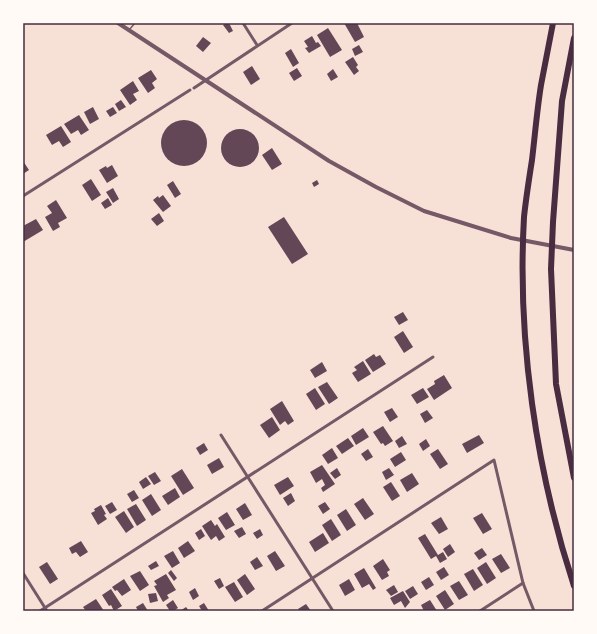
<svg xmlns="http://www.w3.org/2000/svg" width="597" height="634" font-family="'Playfair Display',serif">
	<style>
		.building { fill: #644757 }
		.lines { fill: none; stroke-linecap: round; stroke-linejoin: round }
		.service { stroke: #755966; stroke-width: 1.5 }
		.minor { stroke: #755966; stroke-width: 3 }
		.tertiary { stroke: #755966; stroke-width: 4 }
		.motorway { stroke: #4a2c40; stroke-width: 6 }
		.neatline { fill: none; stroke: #4a2c40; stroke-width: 1.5 }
	</style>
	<rect width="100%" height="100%" fill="#f7e1d7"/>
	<g class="building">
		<path d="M226 23H229L233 31 229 33 223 25Z"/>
		<path d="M344 23H357L364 37 355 42Z"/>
		<path d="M328 28 342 50 330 57 317 35Z"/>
		<path d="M312 36 316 43 318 42 321 46 309 53 305 48 308 47 304 41Z"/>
		<path d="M203 37 211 43 203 52 196 46Z"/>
		<path d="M359 45 363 52 355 56 352 49Z"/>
		<path d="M291 49 299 63 293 67 285 53Z"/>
		<path d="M353 57 358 65 356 67 359 71 354 75 345 62Z"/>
		<path d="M252 66 260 79 251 85 243 72Z"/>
		<path d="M297 68 302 76 294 81 289 73Z"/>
		<path d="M333 69 338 77 331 81 327 74Z"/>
		<path d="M151 70 157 79 152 83 155 88 148 93 138 78Z"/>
		<path d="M133 81 139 91 133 94 137 100 130 105 120 90Z"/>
		<path d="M121 100 126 107 119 111 115 104Z"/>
		<path d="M93 107 99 119 90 124 84 112Z"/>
		<path d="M113 107 117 113 110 117 106 111Z"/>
		<path d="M79 115 89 130 81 135 78 130 71 134 64 124Z"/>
		<circle cx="184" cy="143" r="23"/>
		<path d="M61 126 71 142 63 147 59 141 52 145 46 135Z"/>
		<circle cx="240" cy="148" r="19"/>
		<path d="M272 148 282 164 272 170 262 155Z"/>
		<path d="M23 161 29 170 23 174Z"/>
		<path d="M112 165 118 176 107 183 99 170 106 166 107 168Z"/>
		<path d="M91 179 101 195 92 201 82 185Z"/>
		<path d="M317 180 319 184 314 187 312 183Z"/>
		<path d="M173 181 181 194 175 198 167 185Z"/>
		<path d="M113 188 119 199 113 203 106 192Z"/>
		<path d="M163 195 171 206 163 212 153 200 158 196 159 198Z"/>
		<path d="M108 198 112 205 105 209 101 203Z"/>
		<path d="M56 200 67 218 58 223 60 227 53 231 45 217 52 213 47 206Z"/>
		<path d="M159 213 164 221 157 226 151 219Z"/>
		<path d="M284 217 308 254 292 264 268 227Z"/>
		<path d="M36 219 43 230 23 242V226Z"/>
		<path d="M403 312 408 320 399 325 394 317Z"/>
		<path d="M403 331 413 347 404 353 394 337Z"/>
		<path d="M374 354 376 357 380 355 386 364 373 372 365 360Z"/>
		<path d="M363 361 371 374 358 382 352 373 357 370 354 367Z"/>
		<path d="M322 362 327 371 315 378 310 370Z"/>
		<path d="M444 375 452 388 434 400 427 389 435 384 434 381Z"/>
		<path d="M327 382 338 398 329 404 318 387Z"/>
		<path d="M315 388 325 404 316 410 306 394Z"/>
		<path d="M423 388 429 397 417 404 411 395Z"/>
		<path d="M282 401 294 421 288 425 285 421 280 425 270 409Z"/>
		<path d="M392 408 398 417 390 422 384 412Z"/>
		<path d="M427 410 433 418 425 423 420 414Z"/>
		<path d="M272 417 280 430 269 438 260 425Z"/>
		<path d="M383 426 393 441 385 446 383 443 381 444 373 432Z"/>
		<path d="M363 428 369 437 356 445 351 436Z"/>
		<path d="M479 435 484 443 467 453 462 444Z"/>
		<path d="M402 436 407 444 399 448 395 441Z"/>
		<path d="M348 438 354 446 342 454 336 446Z"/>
		<path d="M426 439 430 446 423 451 419 444Z"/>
		<path d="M204 443 208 450 200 455 196 448Z"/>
		<path d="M332 448 338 458 328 464 322 455Z"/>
		<path d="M368 449 373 457 366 461 361 454Z"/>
		<path d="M438 449 448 464 440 469 430 454Z"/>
		<path d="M401 452 406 460 395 467 390 459Z"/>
		<path d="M219 458 224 467 212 474 207 465Z"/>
		<path d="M322 465 335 484 323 492 321 488 325 485 322 479 316 483 310 472Z"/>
		<path d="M337 468 341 475 335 479 330 473Z"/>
		<path d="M389 468 394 475 386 480 382 472Z"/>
		<path d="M182 469 194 488 183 495 171 476Z"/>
		<path d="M155 472 161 481 154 485 148 476Z"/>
		<path d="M412 473 419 484 407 492 400 480Z"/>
		<path d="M146 477 151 484 143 489 139 482Z"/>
		<path d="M288 477 294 486 280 495 274 485Z"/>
		<path d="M391 482 400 496 392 501 383 487Z"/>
		<path d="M175 488 180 497 168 505 162 496Z"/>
		<path d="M134 490 139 498 132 502 127 494Z"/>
		<path d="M291 493 295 501 288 506 283 498Z"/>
		<path d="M151 494 161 510 152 516 142 500Z"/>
		<path d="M363 498 374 514 365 520 354 504Z"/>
		<path d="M112 502 117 510 110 514 105 506Z"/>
		<path d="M325 502 330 509 323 514 318 506Z"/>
		<path d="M245 503 252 515 243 520 236 509Z"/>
		<path d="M136 504 146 520 137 526 127 509Z"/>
		<path d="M101 505 106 514 104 515 107 519 98 525 91 513 95 511 94 509Z"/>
		<path d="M346 509 356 525 347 531 337 515Z"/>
		<path d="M124 511 134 527 126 533 115 517Z"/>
		<path d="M227 512 235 525 226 530 218 518Z"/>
		<path d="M482 513 492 529 483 534 473 518Z"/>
		<path d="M441 517 448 529 439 534 431 523Z"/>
		<path d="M331 519 341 535 332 541 322 525Z"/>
		<path d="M211 520 215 526 217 524 225 537 219 541 216 536 211 540 202 526Z"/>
		<path d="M242 527 246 534 239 538 234 531Z"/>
		<path d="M201 529 205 536 199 540 195 533Z"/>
		<path d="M260 529 263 535 257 539 253 533Z"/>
		<path d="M323 533 329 543 315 552 309 542Z"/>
		<path d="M425 534 438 555 443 552 447 559 440 563 436 556 431 559 418 538Z"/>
		<path d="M81 541 88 552 80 557 76 552 72 554 69 548Z"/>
		<path d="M188 541 195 551 184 558 178 548Z"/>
		<path d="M450 544 455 552 448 557 443 549Z"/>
		<path d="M482 548 487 555 479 560 474 553Z"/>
		<path d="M173 551 180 563 172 568 164 556Z"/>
		<path d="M275 551 285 566 276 571 267 556Z"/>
		<path d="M501 554 510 568 501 573 492 559Z"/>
		<path d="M257 557 263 566 255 570 250 562Z"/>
		<path d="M383 559 390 570 387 572 389 576 382 580 373 566Z"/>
		<path d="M156 561 159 566 151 570 148 566Z"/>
		<path d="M47 562 58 579 50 584 39 567Z"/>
		<path d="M486 562 496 578 487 584 477 568Z"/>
		<path d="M444 567 449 575 441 580 436 572Z"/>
		<path d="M364 568 376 588 373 590 369 584 362 588 354 574Z"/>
		<path d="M473 569 483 585 474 591 464 574Z"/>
		<path d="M171 570 177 578 174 581 168 573Z"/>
		<path d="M140 571 149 585 140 591 130 576Z"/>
		<path d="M166 574 176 590 167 595 169 598 163 602 154 586 157 585 154 581Z"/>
		<path d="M245 574 255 589 247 595 237 580Z"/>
		<path d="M429 577 434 585 426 590 421 582Z"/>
		<path d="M220 578 224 586 219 589 214 581Z"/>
		<path d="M124 579 131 590 122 596 117 590 115 591 112 587Z"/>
		<path d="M349 579 355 590 345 596 339 585Z"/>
		<path d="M459 581 468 595 459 600 450 586Z"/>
		<path d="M234 582 243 597 235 602 225 587Z"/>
		<path d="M394 585 398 592 391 596 386 590Z"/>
		<path d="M413 586 418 594 410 599 405 591Z"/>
		<path d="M195 588 199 596 193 600 189 592Z"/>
		<path d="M111 589 122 606 114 611 111 605 109 606 102 595Z"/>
		<path d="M445 590 454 604 445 610 436 596Z"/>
		<path d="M403 591 410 602 405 608 401 601 394 605 390 598Z"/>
		<path d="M156 593 158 601 150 603 148 594Z"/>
		<path d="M96 599 104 611H86L83 607Z"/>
		<path d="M173 600 178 608 173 611H170L166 605Z"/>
		<path d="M430 600 437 611H424L421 605Z"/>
		<path d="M143 603 148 611H138L136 607Z"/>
		<path d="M204 603 209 611H202L199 606Z"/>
		<path d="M306 604 311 611H299L298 609Z"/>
		<path d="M186 607 189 611H180Z"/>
	</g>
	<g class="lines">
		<path class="service" d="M129 30 135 23"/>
		<g class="minor">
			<path d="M243 23 257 45"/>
			<path d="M194 88 292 23"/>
			<path d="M23 196 190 90"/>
			<path d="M221 435 333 611"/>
			<path d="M23 573 47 611"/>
			<path d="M40 611 433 357"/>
			<path d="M262 611 494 460 523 583 534 611"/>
			<path d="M480 611 523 583"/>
		</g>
		<path class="tertiary" d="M118 23 329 161 376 187 424 211 511 238 574 250"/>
		<g class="motorway">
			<path d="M553 23C549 44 545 64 541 85 537 110 535 135 532 160 529 179 526 198 524 217 517 340 536 470 574 586"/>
			<path d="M574 38 562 101 553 222 551 269 556 384 574 478"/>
		</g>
	</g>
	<rect width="597" height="634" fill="none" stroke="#fffaf5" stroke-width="48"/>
	<rect x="24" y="24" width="549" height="586" class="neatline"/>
</svg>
